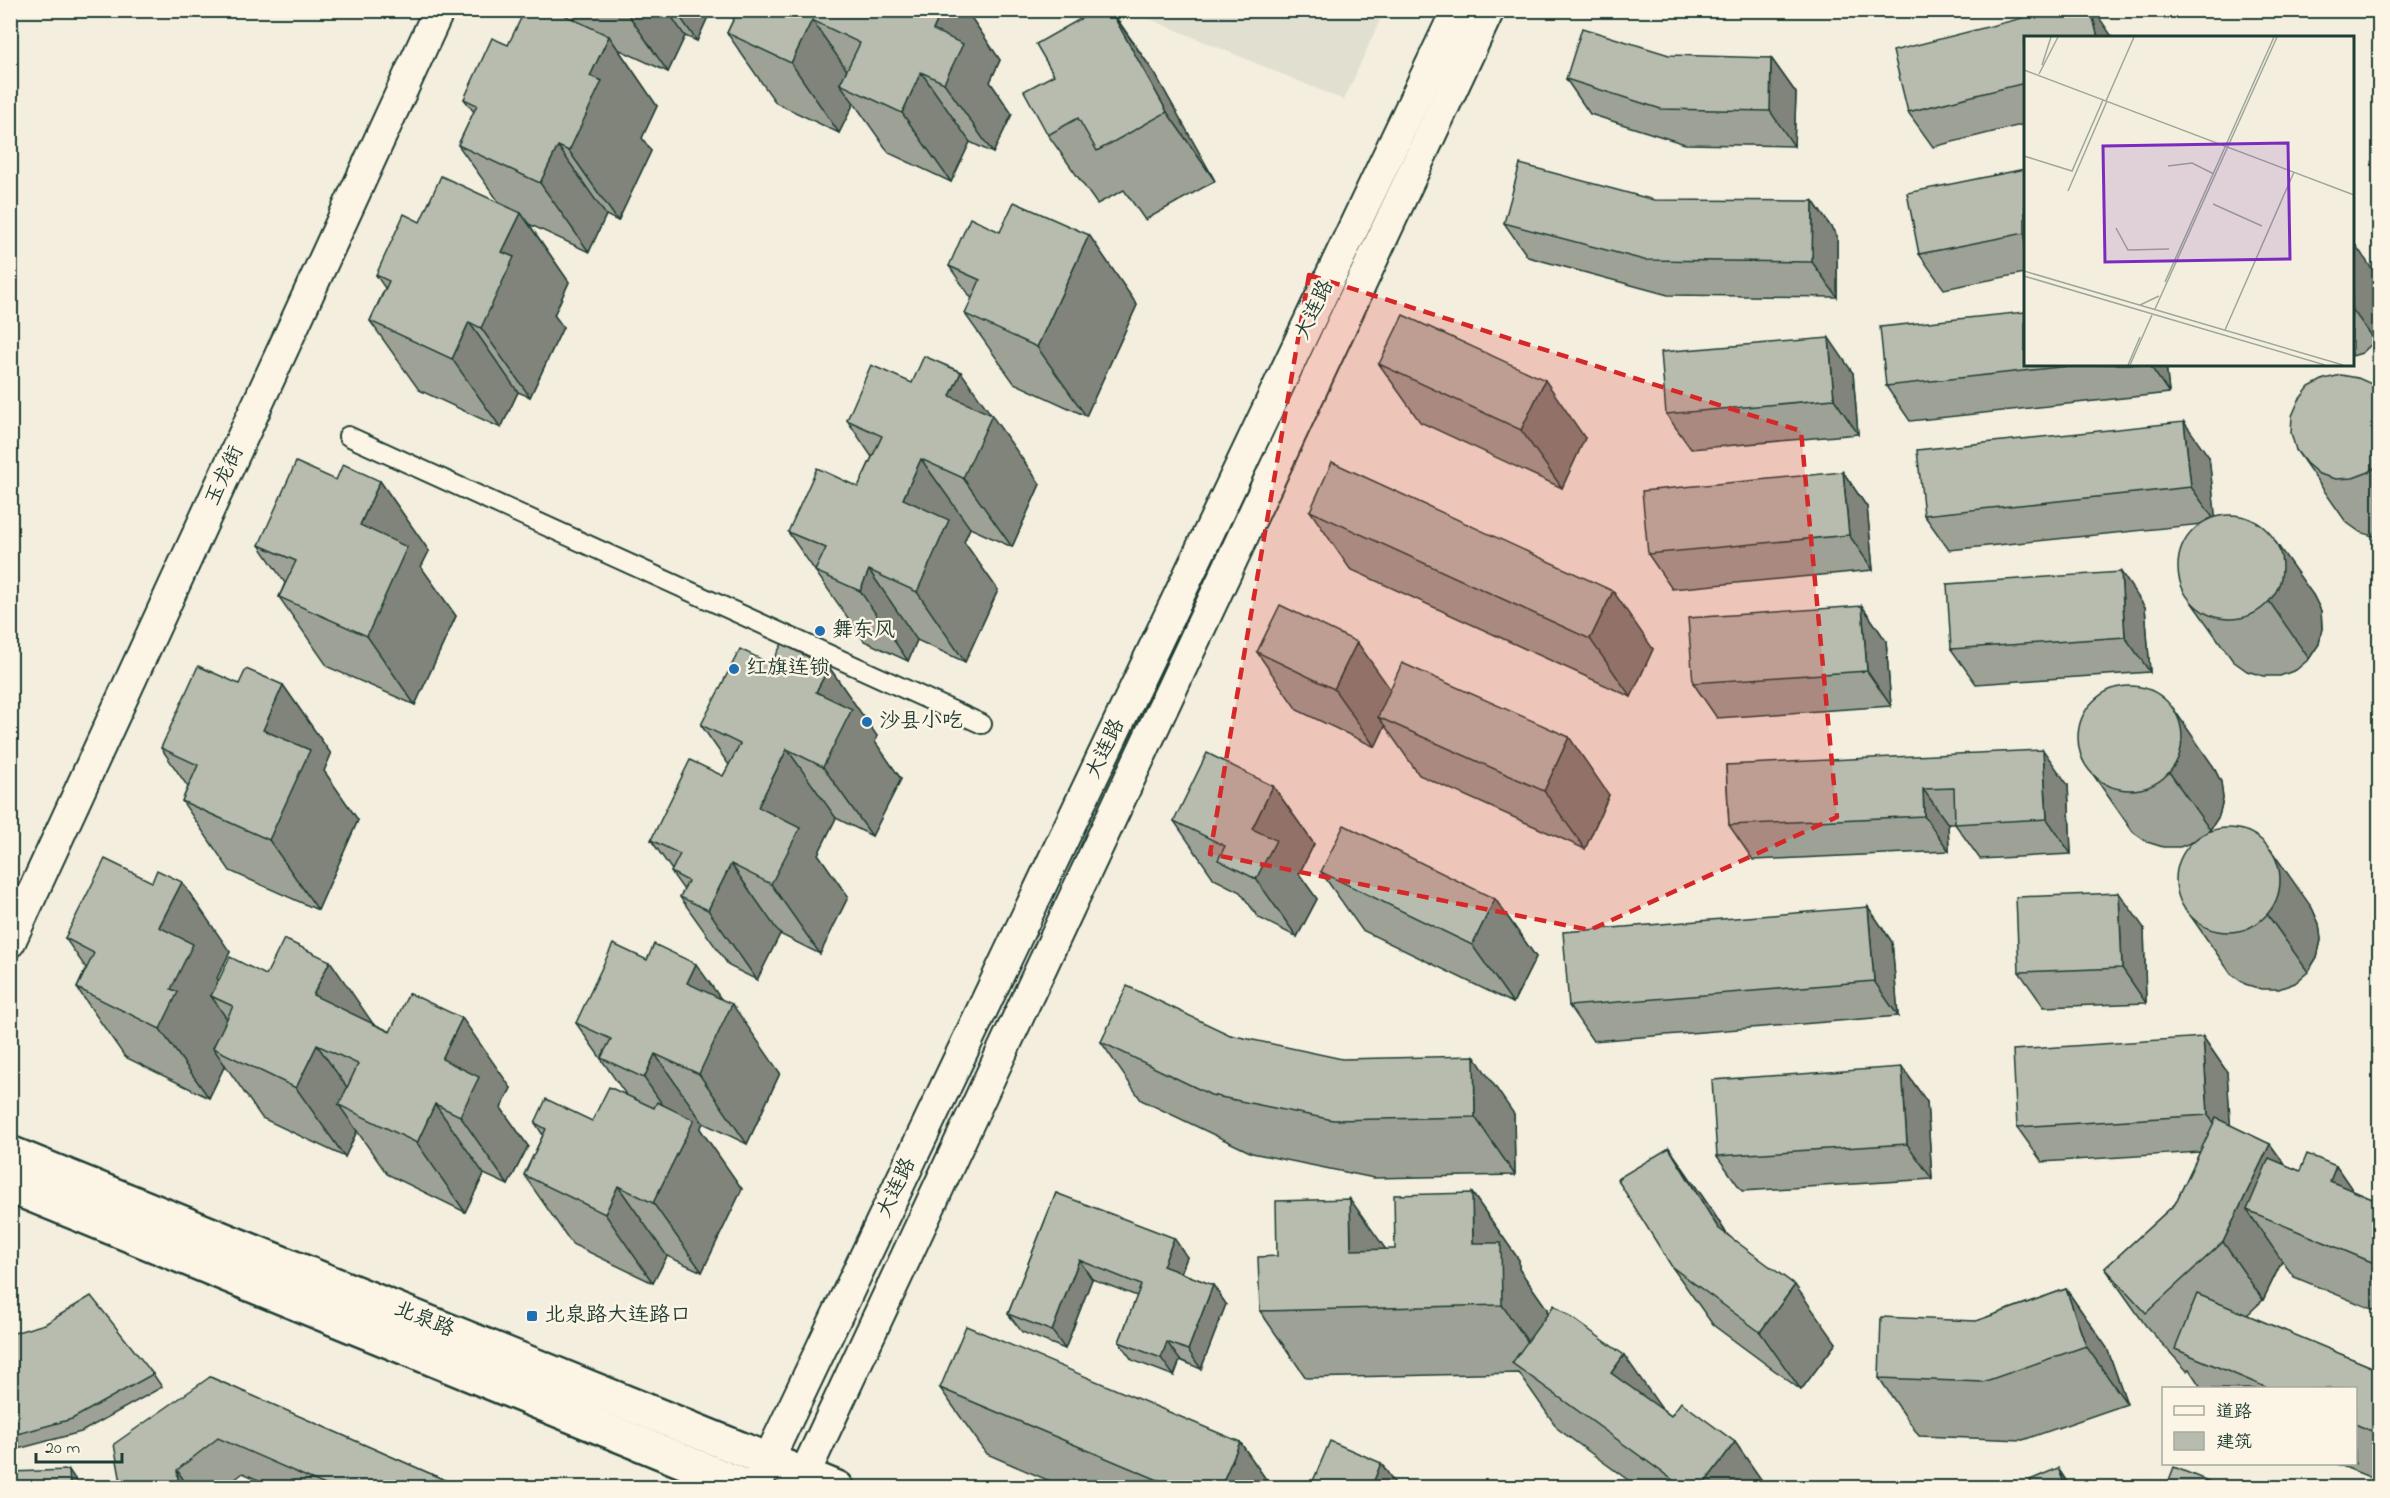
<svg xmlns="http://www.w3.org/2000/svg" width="2390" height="1498" font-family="'Indie Flower','LXGW WenKai TC',sans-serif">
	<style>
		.built { fill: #e1dfd0 }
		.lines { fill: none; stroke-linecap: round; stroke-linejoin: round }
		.pedestrian-casing { stroke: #1f3d34; stroke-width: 22 }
		.tertiary-casing { stroke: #1f3d34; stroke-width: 34 }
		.secondary-casing { stroke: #1f3d34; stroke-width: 38 }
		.pedestrian { stroke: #fcf5e5; stroke-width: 18 }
		.tertiary { stroke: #fcf5e5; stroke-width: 30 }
		.secondary { stroke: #fcf5e5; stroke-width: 33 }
		.wall { fill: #9ea296; stroke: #1f3d34; stroke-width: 1.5 }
		.shaded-wall { fill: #81847a; stroke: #1f3d34; stroke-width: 1.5 }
		.building { fill: #b8bcae; stroke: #1f3d34; stroke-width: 1.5 }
		.marked { fill: #d62828; fill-opacity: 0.2; stroke: #d62828; stroke-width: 4.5; stroke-dasharray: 12 8; stroke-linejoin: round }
		.poi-dot { fill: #1f6fb2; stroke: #fcf5e5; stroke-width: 2 }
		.labels { text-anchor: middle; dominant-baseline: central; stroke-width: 5; stroke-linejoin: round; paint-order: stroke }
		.street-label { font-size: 21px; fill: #1f3d34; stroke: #fcf5e5 }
		.poi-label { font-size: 21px; fill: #1f3d34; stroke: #fcf5e5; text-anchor: start }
		.inset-road { fill: none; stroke: #9ea79a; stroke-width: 1.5 }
		.view { fill: #7b2cbf; fill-opacity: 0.15; stroke: #7b2cbf; stroke-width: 3 }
		.inset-edge { fill: none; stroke: #1f3d34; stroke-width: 3 }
	</style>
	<rect width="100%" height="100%" fill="#f3eede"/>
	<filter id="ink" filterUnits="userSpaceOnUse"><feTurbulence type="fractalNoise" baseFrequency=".0167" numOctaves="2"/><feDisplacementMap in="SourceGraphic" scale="12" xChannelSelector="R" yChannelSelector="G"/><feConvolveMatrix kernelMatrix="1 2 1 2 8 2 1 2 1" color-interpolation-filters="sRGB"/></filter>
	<g filter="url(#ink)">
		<path class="built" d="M1131 11H1384L1344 100Z"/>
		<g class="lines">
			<defs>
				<path id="pedestrian" d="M348 436 982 724"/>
				<g id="tertiary">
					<path d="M10 942 439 10"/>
					<path d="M755 1488 1457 10"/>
					<path d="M798 1488 1489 10"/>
				</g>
				<g id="secondary">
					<path d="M10 1153 837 1488"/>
					<path d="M10 1186 749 1488"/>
				</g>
			</defs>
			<use href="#pedestrian" class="pedestrian-casing"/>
			<use href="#tertiary" class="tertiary-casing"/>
			<use href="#secondary" class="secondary-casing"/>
			<use href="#pedestrian" class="pedestrian"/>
			<use href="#tertiary" class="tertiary"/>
			<use href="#secondary" class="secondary"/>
		</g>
		<g class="wall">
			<path d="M569 10H711L697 41 685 36 668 72 618 49 657 106 642 138 651 151 618 221 606 215 589 252 529 224 569 282 554 315 563 327 530 397 518 392 501 428 419 390 370 321 385 288 376 275 420 222 499 202 458 145 474 112 464 99 508 45 576 21Z"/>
			<path d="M738 10H966L1000 60 990 82 1012 114 993 153 970 142 951 182 889 153 854 103 839 133 776 103 727 33Z"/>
			<path d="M1096 10H1111L1155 74 1215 181 1145 220 1124 190 1097 204 1048 135Z"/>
			<path d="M2025 38V124L1933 147 1908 112Z"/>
			<path d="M1771 58 1796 93 1794 146 1685 144 1590 114 1566 79Z"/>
			<path d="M2025 169V273L1944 289 1919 254Z"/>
			<path d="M1813 201 1837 236V297L1668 295 1528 257 1504 223Z"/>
			<path d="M1000 232 1089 235 1137 305 1086 416 1014 383 965 314 972 299 949 266Z"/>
			<path d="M2352 240 2375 341 2362 353 2352 356Z"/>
			<path d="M1379 364 1585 438 1562 488 1420 422Z"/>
			<path d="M2025 364H2166L2169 393 1910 421 1886 386Z"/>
			<path d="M1853 373 1858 434 1691 449 1666 414Z"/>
			<path d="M912 383 990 414 1040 484 1012 547 970 528 964 542 998 590 965 662 917 640 908 661 864 641 788 532 858 487 872 457 847 420Z"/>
			<path d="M2379 391V537H2376L2360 532 2346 522 2296 450Z"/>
			<path d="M2209 457 2215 517 2313 595 2321 611 2322 628 2319 644 2309 659 2296 670 2280 676H2263L2247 671 2233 661 2192 603 2202 524 1949 550 1924 515Z"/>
			<path d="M1843 472 1867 507 1873 570 1672 589 1648 554Z"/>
			<path d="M336 480 380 481 429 551 421 567 456 616 415 705 328 667 279 597 285 583 259 545Z"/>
			<path d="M1310 511 1653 649 1631 697 1350 569Z"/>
			<path d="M1862 606 1886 641 1891 706 1717 718 1693 683Z"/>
			<path d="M2145 607 2150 672 1976 684 1951 649Z"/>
			<path d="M1257 652 1390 690 1609 795 1585 849 1419 775 1385 726 1375 747 1297 710Z"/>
			<path d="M771 664 829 667 877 736 875 742 901 779 872 836 836 818 818 854 848 897 820 954 780 934 757 980 729 966 680 897 684 890 671 872 672 870 651 840 723 776 729 765 701 725Z"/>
			<path d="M239 684 283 685 331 754 324 771 358 820 318 910 230 871 182 801 188 787 161 748Z"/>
			<path d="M2083 760 2213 766 2221 782 2223 799 2219 816 2210 830 2206 833 2312 908 2319 924 2321 940 2317 957 2308 972 2295 983 2279 989H2261L2245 984 2231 974 2181 902 2193 842 2180 847H2163L2147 842 2133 832Z"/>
			<path d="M1726 765 2068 785 2071 854 1980 859 1955 824H1948L1949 851 1753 860 1729 825Z"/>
			<path d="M1273 786 1314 844 1299 874 1317 899 1297 937 1259 918 1240 892 1214 879 1174 821Z"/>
			<path d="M1321 872 1495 899 1536 957 1513 1003 1362 930Z"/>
			<path d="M1868 907 1892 942 1898 1016 1593 1041 1569 1006Z"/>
			<path d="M2144 928 2146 1003 2044 1007 2019 972Z"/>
			<path d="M65 938 230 952 217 978 219 981 374 1024 511 1088 501 1108 528 1146 508 1185 484 1174 465 1212 387 1174 357 1131 345 1157 262 1118 225 1065 209 1098 125 1057 77 988 86 968Z"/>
			<path d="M720 998 780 1073 747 1144 703 1123 700 1129 742 1189 702 1272 667 1256 653 1283 572 1244 524 1175 543 1135 535 1123 592 1121 627 1096 576 1023Z"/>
			<path d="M1230 1035 1514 1114 1515 1175 1374 1178 1252 1153 1141 1100 1101 1042Z"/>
			<path d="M2203 1037 2227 1072 2230 1125 2270 1144 2285 1165 2300 1171 2336 1166 2353 1191 2379 1202V1312L2294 1277 2282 1261 2263 1300 2247 1315 2379 1370V1481L2337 1464H2355V1389H2202L2189 1369 2187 1371 2146 1326 2105 1268 2175 1204 2200 1152 2042 1162 2017 1127Z"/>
			<path d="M1902 1067 1927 1102 1932 1179 1742 1191 1717 1156Z"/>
			<path d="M1669 1148 1709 1206 1727 1234 1836 1343 1801 1390 1713 1325 1672 1267Z"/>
			<path d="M1056 1193 1187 1257 1181 1273 1213 1285 1226 1304 1201 1369 1180 1360 1174 1376 1132 1360 1119 1342 1137 1296 1092 1279 1065 1349 1022 1332 1008 1314Z"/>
			<path d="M1472 1193 1519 1260V1269L1547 1309 1548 1314 1671 1416 1735 1442 1767 1488H1639L1558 1429 1519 1373 1306 1378 1260 1311 1277 1256 1395 1249Z"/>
			<path d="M2066 1289 2107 1348 2127 1404 2023 1440 1919 1436 1879 1378 1976 1321Z"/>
			<path d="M10 1334 153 1374 162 1387 81 1432 10 1451Z"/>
			<path d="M210 1377 463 1488H276L243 1473 224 1488H122Z"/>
			<path d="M940 1388 1240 1442 1272 1488H1066L987 1454Z"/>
		</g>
		<g class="shaded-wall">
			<path d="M625 10H667L685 36 668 72Z"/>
			<path d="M675 10H711L697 41Z"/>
			<path d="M942 10H966L1000 60 990 82 1012 114 993 153 944 83 933 30Z"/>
			<path d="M1110 10 1155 74 1215 181 1167 112Z"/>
			<path d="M2091 10H2094L2113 38H2098Z"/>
			<path d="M812 20 860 89 840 84 854 103 839 133 791 63Z"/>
			<path d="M609 36 657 106 642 138 651 151 618 221 569 151 590 76Z"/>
			<path d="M1771 58 1796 93 1794 146 1770 111Z"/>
			<path d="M921 72 970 142 951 182 902 113Z"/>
			<path d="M558 146 606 215 589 252 540 183Z"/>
			<path d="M1813 201 1837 236V297L1812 262Z"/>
			<path d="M521 213 569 282 554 315 563 327 530 397 481 328 502 252Z"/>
			<path d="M1089 235 1137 305 1086 416 1037 347Z"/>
			<path d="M2352 240 2379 279V335L2375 341 2352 309Z"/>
			<path d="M469 322 518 392 501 428 452 359Z"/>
			<path d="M1829 338 1853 373 1858 434 1834 399Z"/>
			<path d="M2149 364H2166L2169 393Z"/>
			<path d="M961 372 1040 484 1012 547 963 478 950 396Z"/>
			<path d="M1545 380 1585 438 1562 488 1521 430Z"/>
			<path d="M2184 422 2209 457 2216 522 2191 487Z"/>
			<path d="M921 459 970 528 964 542 998 590 965 662 917 592 903 499Z"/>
			<path d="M1843 472 1867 507 1873 570 1849 535Z"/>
			<path d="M380 481 429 551 421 567 456 616 415 705 367 636 360 525Z"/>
			<path d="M2272 537 2313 595 2321 611 2322 628 2319 644 2309 659 2269 601Z"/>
			<path d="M869 570 917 640 908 661 860 591Z"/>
			<path d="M2121 572 2145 607 2150 672 2125 637Z"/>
			<path d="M1613 591 1653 649 1631 697 1590 639Z"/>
			<path d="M1862 606 1886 641 1891 706 1867 671Z"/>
			<path d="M1357 642 1398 700 1378 717 1385 726 1375 747 1334 689Z"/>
			<path d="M829 667 877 736 875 742 901 779 872 836 823 767 816 692Z"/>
			<path d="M283 685 331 754 324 771 358 820 318 910 269 840 263 730Z"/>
			<path d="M2173 708 2213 766 2221 782 2223 799 2219 816 2210 830 2169 772Z"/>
			<path d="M1569 737 1609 795 1585 849 1544 791Z"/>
			<path d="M787 749 836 818 818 854 848 897 820 954 771 884 758 807Z"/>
			<path d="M2043 750 2068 785 2071 854 2047 819Z"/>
			<path d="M1273 786 1314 844 1299 874 1317 899 1297 937 1256 879 1252 829Z"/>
			<path d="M1923 789 1948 824 1949 851 1924 816Z"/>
			<path d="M2271 850 2312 908 2319 924 2321 940 2317 957 2308 972 2267 914Z"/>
			<path d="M731 864 780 934 757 980 708 910Z"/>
			<path d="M182 882 230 952 217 978 242 1014 233 1006 211 996 234 1029 213 1048 225 1065 209 1098 160 1029 171 989 159 927Z"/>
			<path d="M2119 893 2144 928 2146 1003 2122 968Z"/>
			<path d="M1495 899 1536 957 1513 1003 1472 945Z"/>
			<path d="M1868 907 1892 942 1898 1016 1874 981Z"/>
			<path d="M330 961 378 1031 313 995Z"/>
			<path d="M696 964 729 1010 732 1004 780 1073 747 1144 699 1074 687 983Z"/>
			<path d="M462 1018 511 1088 501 1108 528 1146 508 1185 460 1116 442 1059Z"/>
			<path d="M2203 1037 2227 1072 2232 1150 2208 1115Z"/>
			<path d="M317 1045 366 1114 339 1105 357 1131 345 1157 296 1088Z"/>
			<path d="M655 1054 703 1123 700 1129 742 1189 702 1272 653 1203 685 1137 644 1078Z"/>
			<path d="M1474 1056 1514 1114 1515 1175 1475 1117Z"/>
			<path d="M1902 1067 1927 1102 1932 1179 1907 1144Z"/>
			<path d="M435 1104 484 1174 465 1212 417 1143Z"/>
			<path d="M2270 1144 2311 1202 2247 1210 2282 1261 2263 1300 2223 1242Z"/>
			<path d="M1669 1148 1709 1206 1759 1286 1718 1228Z"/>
			<path d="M2336 1166 2379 1229 2330 1181Z"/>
			<path d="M618 1186 667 1256 653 1283 605 1214Z"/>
			<path d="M1472 1193 1519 1260V1269L1547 1309 1549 1372 1502 1305 1473 1243Z"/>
			<path d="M1350 1199 1397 1265 1351 1250Z"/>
			<path d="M1174 1238 1187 1257 1176 1285 1163 1266Z"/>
			<path d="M1079 1260 1092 1279 1065 1349 1052 1331Z"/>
			<path d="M1213 1285 1226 1304 1201 1369 1188 1350Z"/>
			<path d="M1795 1285 1836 1343 1801 1390 1760 1332Z"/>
			<path d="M2066 1289 2107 1348 2127 1404 2086 1346Z"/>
			<path d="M1167 1342 1180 1360 1174 1376 1161 1358Z"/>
			<path d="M1624 1355 1671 1422 1611 1373Z"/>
			<path d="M1240 1442 1272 1488H1220Z"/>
			<path d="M1735 1442 1767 1488H1701Z"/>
			<path d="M1381 1463 1398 1488H1371Z"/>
			<path d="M2058 1468 2071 1488H2066Z"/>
			<path d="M69 1470 81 1488H70Z"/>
			<path d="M177 1470 189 1488H179Z"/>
		</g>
		<g class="building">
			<path d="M525 10H554L609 36 590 76 602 81 569 151 558 146 540 183 458 145 477 105 464 99 492 38 508 45Z"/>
			<path d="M738 10H942L933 30 963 44 944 83 921 72 902 113 840 84 860 43 812 20 791 63 727 33Z"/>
			<path d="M1096 10H1110L1167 112 1097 151 1078 118 1048 135 1024 91 1054 75 1036 44Z"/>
			<path d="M2054 10H2091L2098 38H2025V83L1908 112 1893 51Z"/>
			<path d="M1582 28 1669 55 1771 58 1770 111 1661 109 1566 79Z"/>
			<path d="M1520 164 1654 200 1813 201 1812 262 1644 260 1504 223Z"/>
			<path d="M2025 169V233L1919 254 1907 193Z"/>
			<path d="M441 176 521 213 502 252 514 257 481 328 469 322 452 359 370 321 389 281 376 275 404 214 420 222Z"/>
			<path d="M1014 202 1089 235 1037 347 965 314 980 280 949 266 970 218 1000 232Z"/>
			<path d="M2025 312V364H2087L1886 386 1880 327Z"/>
			<path d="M1403 315 1545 380 1521 430 1379 364Z"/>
			<path d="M1829 338 1834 399 1666 414 1661 352Z"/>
			<path d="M924 356 961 372 950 396 992 415 963 478 921 459 903 499 949 520 917 592 869 570 860 591 815 571 826 548 788 532 817 468 858 487 882 436 847 420 871 365 912 383Z"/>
			<path d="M2341 375 2358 378 2374 385 2379 391V464L2369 472 2353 478 2336 479 2319 474 2306 463 2296 450 2291 433 2292 416 2299 400 2309 387 2324 379Z"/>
			<path d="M2184 422 2191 487 1924 515 1917 450Z"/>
			<path d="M296 462 336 480 343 464 380 481 360 525 407 547 367 636 279 597 296 561 259 545Z"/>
			<path d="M1332 462 1613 591 1590 639 1310 511Z"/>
			<path d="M1843 472 1849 535 1648 554 1642 491Z"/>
			<circle cx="2230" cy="567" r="52"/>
			<path d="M2121 572 2125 637 1951 649 1947 584Z"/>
			<path d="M1280 605 1357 642 1334 689 1257 652Z"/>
			<path d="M1862 606 1867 671 1693 683 1688 618Z"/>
			<path d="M782 644 829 667 816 692 852 709 823 767 787 749 758 807 800 828 771 884 731 864 708 910 680 897 688 881 671 872 680 854 651 840 690 760 723 776 740 744 701 725 740 649 771 664Z"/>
			<path d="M1402 663 1569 737 1544 791 1378 717Z"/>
			<path d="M198 666 239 684 246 669 283 685 263 730 310 750 269 840 182 801 198 765 161 748Z"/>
			<circle cx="2130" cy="738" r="52"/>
			<path d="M2043 750 2047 819 1955 824 1954 788 1923 789 1924 816 1729 825 1726 765Z"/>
			<path d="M1207 753 1273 786 1252 829 1276 840 1256 879 1218 860 1225 846 1174 821Z"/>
			<path d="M1344 825 1495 899 1472 945 1321 872Z"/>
			<circle cx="2228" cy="880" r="52"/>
			<path d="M105 859 152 882 157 870 182 882 159 927 193 944 171 989 178 992 160 1029 77 988 94 953 65 938Z"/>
			<path d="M2379 870V885L2373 875Z"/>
			<path d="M2119 893 2122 968 2019 972 2016 897Z"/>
			<path d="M1868 907 1874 981 1569 1006 1563 932Z"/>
			<path d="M284 939 330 961 313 995 390 1032 409 993 462 1018 442 1059 479 1077 460 1116 435 1104 417 1143 339 1105 358 1064 317 1045 296 1088 213 1048 233 1006 211 996 230 957 266 975Z"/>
			<path d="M613 944 647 960 654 944 696 964 687 983 732 1004 699 1074 655 1054 644 1078 601 1058 611 1039 576 1023Z"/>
			<path d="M1127 986 1230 1035 1342 1059 1474 1056 1475 1117 1333 1120 1211 1095 1101 1042Z"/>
			<path d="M2203 1037 2208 1115 2017 1127 2013 1050Z"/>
			<path d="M1902 1067 1907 1144 1717 1156 1712 1080Z"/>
			<path d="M609 1087 654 1108 657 1102 694 1120 653 1203 618 1186 605 1214 524 1175 546 1129 535 1123 546 1099 592 1121Z"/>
			<path d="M2216 1118 2270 1144 2223 1242 2146 1313 2105 1268 2175 1204Z"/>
			<path d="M1669 1148 1718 1228 1795 1285 1760 1332 1672 1267 1617 1179Z"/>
			<path d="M2307 1154 2336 1166 2330 1181 2379 1202V1265L2247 1210 2269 1158 2300 1171Z"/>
			<path d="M1056 1193 1174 1238 1163 1266 1213 1285 1188 1350 1167 1342 1161 1358 1119 1342 1141 1285 1079 1260 1052 1331 1008 1314Z"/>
			<path d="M1472 1193 1473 1243H1501L1502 1305 1260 1311 1258 1257 1277 1256 1276 1201 1350 1199 1351 1250 1395 1249 1394 1195Z"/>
			<path d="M2066 1289 2086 1346 1983 1382 1879 1378 1881 1317 1976 1321Z"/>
			<path d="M2197 1294 2379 1370V1434L2355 1424V1389H2270L2175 1349Z"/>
			<path d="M91 1296 153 1374 72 1419 10 1436V1334L45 1324Z"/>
			<path d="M1554 1305 1624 1355 1611 1373 1671 1416 1681 1402 1735 1442 1701 1488H1684L1512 1363Z"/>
			<path d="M966 1326 1240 1442 1220 1488H1177L940 1388Z"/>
			<path d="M210 1377 463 1488H332L218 1438 177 1470 179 1488H122L114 1444Z"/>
			<path d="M1330 1441 1381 1463 1371 1488H1310Z"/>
			<path d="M2174 1467 2225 1488H2166Z"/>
			<path d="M2058 1468 2066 1488H2033L2030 1480Z"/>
			<path d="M69 1470 70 1488H10V1472Z"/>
			<path d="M2144 1481 2159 1488H2141Z"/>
			<path d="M1434 1483 1444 1488H1433Z"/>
			<path d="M2096 1485 2097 1488H2089Z"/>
		</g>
	</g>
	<path class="marked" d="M1309 275 1801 431 1837 817 1590 930 1210 854Z"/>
	<g class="poi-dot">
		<circle cx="820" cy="631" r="6"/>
		<circle cx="734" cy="669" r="6"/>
		<circle cx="867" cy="722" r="6"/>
		<rect x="526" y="1310" width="12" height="12" rx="3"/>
	</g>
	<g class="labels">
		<g class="street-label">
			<text transform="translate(1315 310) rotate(-65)">大连路</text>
			<text transform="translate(225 476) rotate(-65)">玉龙街</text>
			<text transform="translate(1106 749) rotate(-65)">大连路</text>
			<text transform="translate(897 1188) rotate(-65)">大连路</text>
			<text transform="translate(424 1320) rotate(22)">北泉路</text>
		</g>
		<g class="poi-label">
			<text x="832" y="631">舞东风</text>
			<text x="746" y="669">红旗连锁</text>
			<text x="879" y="722">沙县小吃</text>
			<text x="544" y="1316">北泉路大连路口</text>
		</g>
	</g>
	<g transform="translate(2024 36)">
		<rect width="330" height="330" fill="#f3eede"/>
		<path class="inset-road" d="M18 29 27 1M0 34 330 159M15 38 34 1M82 65 110 1M0 120 48 135 79 64M144 130 168 127 190 138M44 155 83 65M189 168 238 190M92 192 104 214 145 213M0 235 319 329M0 240 301 329M141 246 250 1M116 269 135 260M131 273 253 1M201 294 270 136M104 329 116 301M106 329 128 279"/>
		<path class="view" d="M264 107 266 223 81 226 79 110Z"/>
		<rect width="330" height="330" class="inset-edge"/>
	</g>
	<rect width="2390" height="1498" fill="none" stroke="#fcf5e5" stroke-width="36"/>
	<rect x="18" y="18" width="2354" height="1462" fill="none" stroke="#1f3d34" stroke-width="2" filter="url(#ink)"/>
	<rect x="2162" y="1387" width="195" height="78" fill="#fcf5e5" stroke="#a4ab9e" stroke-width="1.5"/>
	<rect x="2174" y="1406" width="30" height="9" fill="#fcf5e5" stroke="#a4ab9e" stroke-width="1.5"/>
	<text x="2216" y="1417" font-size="18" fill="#1f3d34">道路</text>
	<rect x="2174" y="1432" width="30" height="18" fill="#b8bcae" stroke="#a4ab9e" stroke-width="1.5"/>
	<text x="2216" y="1447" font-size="18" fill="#1f3d34">建筑</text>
	<path d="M36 1453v9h86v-9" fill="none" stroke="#1f3d34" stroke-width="3"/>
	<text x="45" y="1453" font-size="18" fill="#1f3d34" stroke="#fcf5e5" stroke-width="4.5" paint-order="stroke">20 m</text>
</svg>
